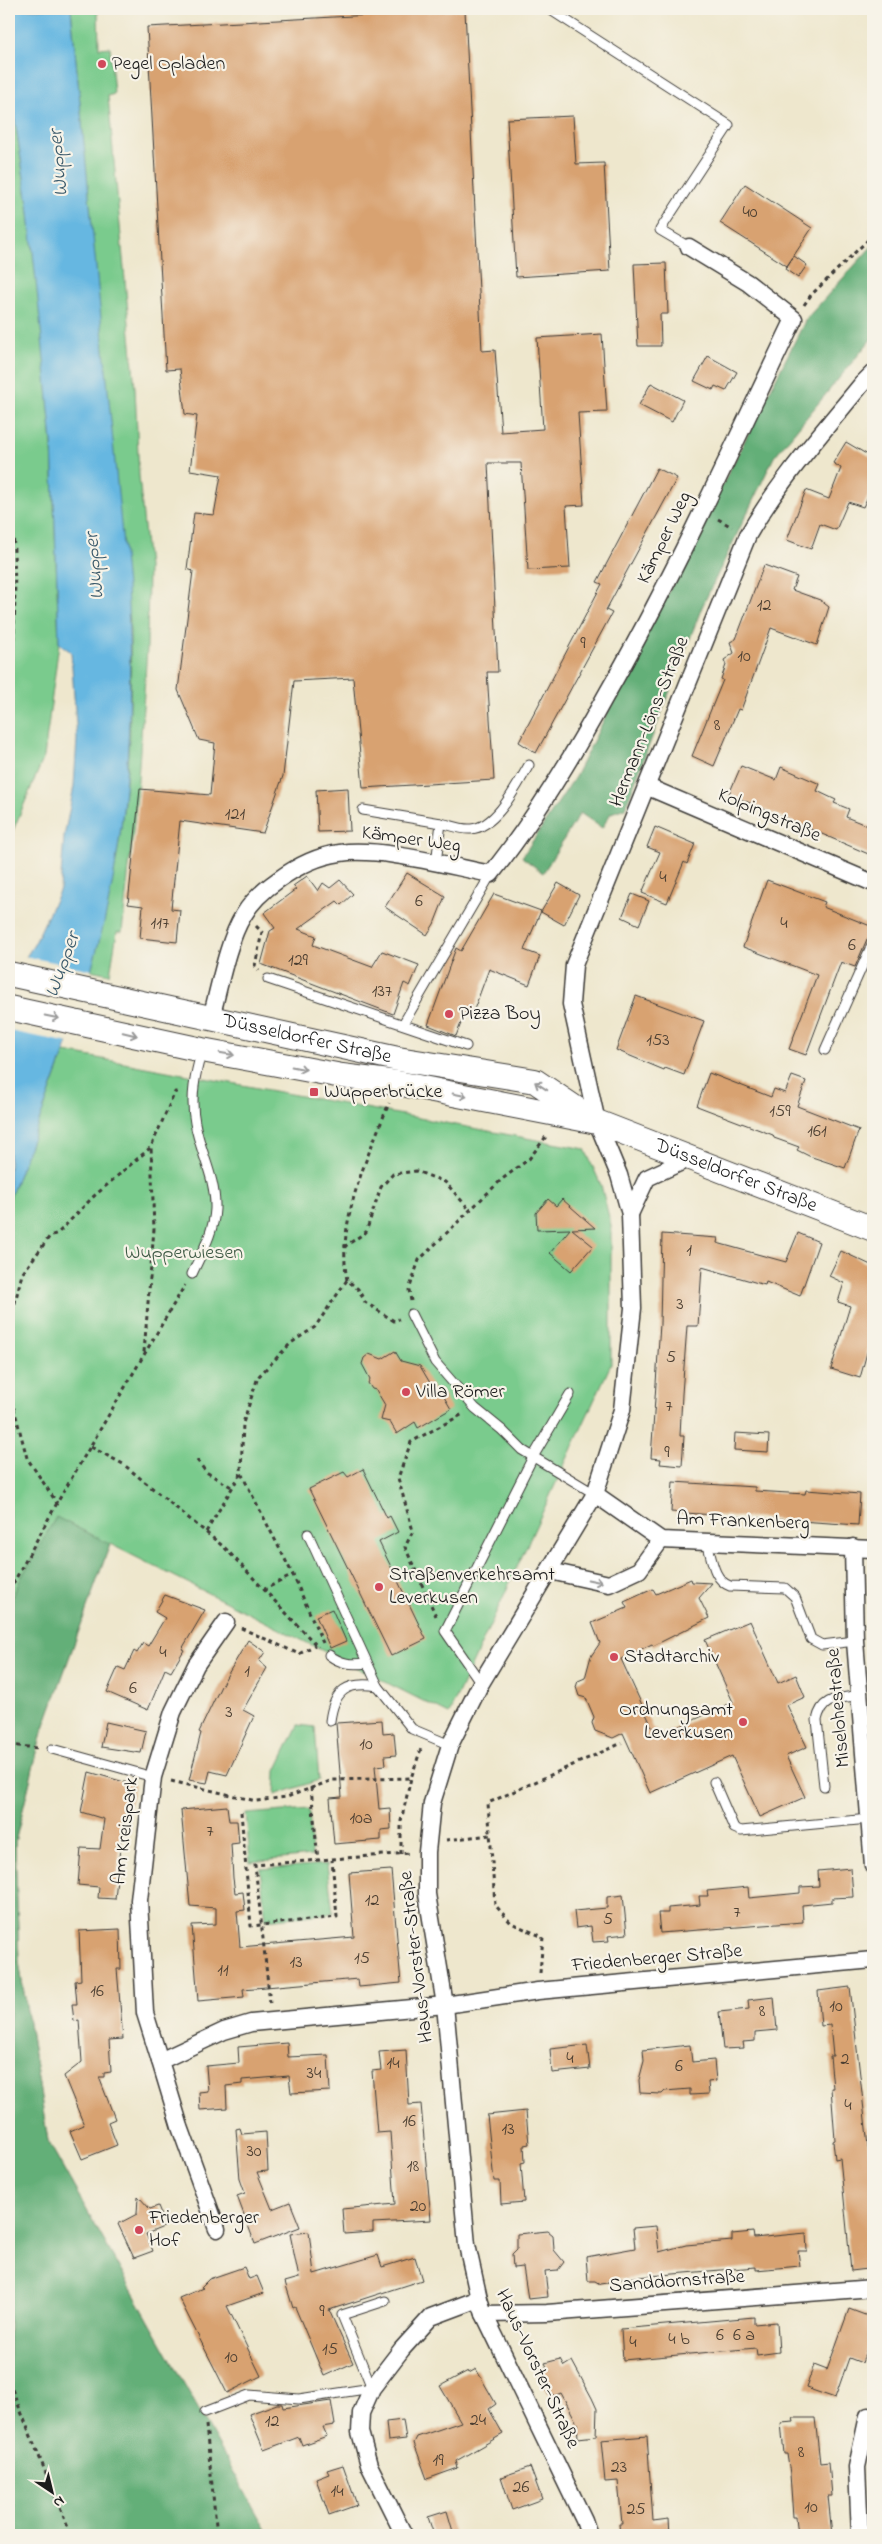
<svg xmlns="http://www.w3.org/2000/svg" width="882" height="2544" font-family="'Indie Flower',sans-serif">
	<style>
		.green { fill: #7acb8d; stroke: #4b7454 }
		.forest { fill: #63af78; stroke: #40664a }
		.water { fill: #66b7e1; stroke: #416a7e }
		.pier { fill: #eee7cd }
		.building { fill: #d8a271 }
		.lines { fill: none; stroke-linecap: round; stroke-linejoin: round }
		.lane-casing { stroke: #3c3a37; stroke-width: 11 }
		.street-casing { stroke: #3c3a37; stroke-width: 19 }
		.secondary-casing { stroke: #3c3a37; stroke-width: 26 }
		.path { stroke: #3c3a37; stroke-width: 3; stroke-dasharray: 4 4; stroke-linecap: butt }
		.lane { stroke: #fff; stroke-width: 9 }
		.street { stroke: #fff; stroke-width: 16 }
		.secondary { stroke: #fff; stroke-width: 24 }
		.oneway { stroke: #999 }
		.poi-dot { fill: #d1495b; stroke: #f7f3e8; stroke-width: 2 }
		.labels { text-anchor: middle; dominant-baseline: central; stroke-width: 4.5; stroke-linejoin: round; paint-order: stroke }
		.number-label { font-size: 18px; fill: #4b3e31 }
		.poi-label { font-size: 20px; fill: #1c1c1c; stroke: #f7f3e8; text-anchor: start }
		.street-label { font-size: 20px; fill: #1c1c1c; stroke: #f7f3e8 }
		.park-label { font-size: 20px; fill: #3d5944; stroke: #f7f3e8 }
		.water-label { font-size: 21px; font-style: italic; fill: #3a5a6b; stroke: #f7f3e8 }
	</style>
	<rect width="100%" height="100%" fill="#f7f3e8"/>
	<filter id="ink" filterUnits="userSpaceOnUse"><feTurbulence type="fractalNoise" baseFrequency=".02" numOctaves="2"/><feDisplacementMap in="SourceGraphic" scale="10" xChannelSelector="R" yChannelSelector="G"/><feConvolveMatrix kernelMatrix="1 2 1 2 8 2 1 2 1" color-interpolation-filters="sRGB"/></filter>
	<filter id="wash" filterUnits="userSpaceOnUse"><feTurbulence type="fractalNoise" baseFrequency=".0096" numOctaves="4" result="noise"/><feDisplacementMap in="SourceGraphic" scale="20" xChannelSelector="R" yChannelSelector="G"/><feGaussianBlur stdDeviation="1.12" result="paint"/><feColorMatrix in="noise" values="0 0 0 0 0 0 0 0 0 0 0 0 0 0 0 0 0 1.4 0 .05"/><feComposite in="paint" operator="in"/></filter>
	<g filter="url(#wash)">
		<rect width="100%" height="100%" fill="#eee7cd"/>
		<g class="green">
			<path d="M71 9H98L99 48 110 47 114 94 108 96 135 388 139 476 148 567 147 649 137 794 122 932H117L110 974 90 970C124 861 133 746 130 632Z"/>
			<path d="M9 82 28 204 40 301 52 443 59 643 44 757 9 840Z"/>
			<path d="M65 1052 585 1149 601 1185 611 1225V1364L449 1714 110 1544 41 1736 15 1842 19 1962 48 2141 180 2377 9 2484V1200Z"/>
			<path d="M298 1725 315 1727 319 1780 275 1795 276 1771Z"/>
			<path d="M309 1809 312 1856 250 1862 246 1814Z"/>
			<path d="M327 1864 333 1913 266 1920 260 1869Z"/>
		</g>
		<g class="forest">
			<path d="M873 245V337L774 457 702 607 625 808 611 813 602 828 580 813 543 873 522 857 575 777 806 319Z"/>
			<path d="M56 1517 110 1544 41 1736 15 1842 19 1962 48 2141 269 2535H9V1604L21 1578Z"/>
		</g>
		<path class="water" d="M9 9H71L127 586C133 694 130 803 107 910 84 1009 45 1105 9 1200V983L35 943 60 889 64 837 74 786 77 739 71 652 59 643 52 443 46 378 28 204 9 82Z"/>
		<path class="pier" d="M24 956 92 970 70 1043 9 1031V978Z"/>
		<g id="blocks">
			<g class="building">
				<path d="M465 10 482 351 495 350 501 432 543 429 537 338 602 334 607 412 578 413 584 505 566 506 570 568 528 570 521 463H488L498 672H487L494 780 363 788 353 678 294 681 283 776 263 833 180 821 171 909 180 910 177 942 140 938 143 906 128 904 140 789 210 795 215 743 199 740 178 690 193 571 187 569 194 513 214 515 221 475 190 470 197 416 185 414 180 369 166 370 147 27Z"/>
				<path d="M573 116 576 164 604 163 610 271 516 277 507 119Z"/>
				<path d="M745 184 812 228 787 266 794 256 807 265 798 278 785 269 787 266 720 223Z"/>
				<path d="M666 263 668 314H660L661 346H638L634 264Z"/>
				<path d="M708 356 737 372 726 391 715 386 713 390 694 381Z"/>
				<path d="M651 383 683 400 672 422 639 405Z"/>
				<path d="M846 442 873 458V486L863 507 848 502 836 530 820 524 811 549 787 540 806 490 829 499 841 468 833 463Z"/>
				<path d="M657 468 677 478 606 610 612 613 536 753 519 742 602 584 597 582Z"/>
				<path d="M764 565 797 577 792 590 820 600 829 607 817 645 771 628 741 710 738 709 714 766 692 756 723 680 721 679 726 665 724 660 734 653 730 642 736 639Z"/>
				<path d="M741 766 776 780 781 767 820 784 817 791 836 800 834 803 849 809 846 817 873 828V856L729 794Z"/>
				<path d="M348 788 350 831 318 832 316 790Z"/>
				<path d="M655 827 695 844 687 864 684 862 667 903 642 893 660 852 647 847Z"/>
				<path d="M407 873 445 896 434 924 427 935 385 907Z"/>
				<path d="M307 876 318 891 323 883 330 888 340 880 353 894 341 905 337 901 298 929 316 936 313 945 372 967 382 951 419 965 410 986 404 983 393 1014 261 964 270 931 275 928 264 913 296 889 293 886Z"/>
				<path d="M767 880 825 902 823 907 873 927V936L867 939 855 967 841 962 806 1055 789 1049 817 975 743 947Z"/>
				<path d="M558 883 579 895 564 925 541 912Z"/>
				<path d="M494 894 541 911 524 950 540 956 529 985 489 969 472 1015 465 1013 456 1036 428 1025 456 948 461 951Z"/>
				<path d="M632 894 649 901 639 925 622 917Z"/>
				<path d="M636 996 704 1021 684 1075 665 1068 664 1070 616 1050Z"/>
				<path d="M709 1073 771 1097 774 1089 785 1093 792 1076 806 1081 797 1106 859 1130 845 1168 809 1156 797 1150 799 1147 774 1138 773 1135 697 1106Z"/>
				<path d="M548 1199 556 1206 562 1199 595 1228 572 1229 593 1246 571 1271 550 1253 570 1229 537 1230 536 1213Z"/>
				<path d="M798 1233 819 1242 800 1296 766 1282 765 1285 702 1267 698 1326H687L682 1394 680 1436H684L682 1466 660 1464 661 1459 651 1458 660 1324 662 1234 718 1238 717 1243 786 1262Z"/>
				<path d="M841 1251 873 1266V1331L860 1378 831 1369 850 1306 838 1302 844 1283 829 1276Z"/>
				<path d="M395 1351 401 1361 420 1366 436 1393 440 1390 451 1409 418 1428 415 1422 397 1434 390 1422 381 1420 385 1405 376 1390 372 1389 368 1383 370 1379 362 1364 364 1358 369 1354 382 1359Z"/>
				<path d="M735 1433 769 1435 768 1452 734 1450Z"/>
				<path d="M363 1469 387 1518 390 1516 398 1532 379 1542 426 1639 391 1656 309 1489 344 1472 348 1477Z"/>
				<path d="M673 1482 755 1487V1491L805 1494 806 1490 860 1494 858 1525 671 1512Z"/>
				<path d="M691 1579 692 1582 712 1583 699 1598 709 1618 653 1646 652 1644 621 1659 653 1729 655 1728 659 1736 733 1702 705 1640 750 1621 778 1683 796 1675 805 1697 787 1705 807 1747 786 1756 805 1797 760 1817 732 1756 650 1793 623 1733 613 1738 595 1731 592 1723 594 1717 586 1698 579 1696 576 1687 578 1681 585 1678 591 1656 600 1643 592 1623 627 1608 624 1602 653 1589 656 1594Z"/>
				<path d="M165 1595 205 1610 182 1649 184 1650 171 1672 165 1669 148 1710 107 1692 118 1667 125 1670 134 1651 137 1653 143 1643 148 1646 165 1618 155 1612Z"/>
				<path d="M332 1609 346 1641 330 1648 316 1616Z"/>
				<path d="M248 1640 265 1652 259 1661 267 1668 243 1710 254 1716 227 1775 210 1771 207 1783 189 1780 201 1733 199 1732 221 1686Z"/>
				<path d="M382 1720 383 1734 394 1733 396 1755 385 1756 386 1765 375 1766 379 1809 390 1808 391 1829 381 1830V1840L334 1844 330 1798 342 1797 336 1723Z"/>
				<path d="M106 1722 146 1731 141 1753 101 1747Z"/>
				<path d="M89 1772 135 1785 121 1837 115 1899 98 1898 99 1887 78 1885 81 1848 100 1849 104 1819 81 1812Z"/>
				<path d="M227 1806 229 1821H237L239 1843 231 1844 233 1878 235 1893 243 1892 245 1910 237 1911 240 1947 354 1937 349 1873 391 1870 401 1983 359 1987 358 1979 243 1989 244 1997 198 2001 192 1925 216 1924V1908L190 1906 181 1810Z"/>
				<path d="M851 1868 853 1897 832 1898V1902L802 1905 803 1922 660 1933 658 1913H668V1908L700 1905 699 1896H708L707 1891 748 1887 749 1898 800 1893V1887L819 1886 818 1871Z"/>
				<path d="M623 1895 627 1934 608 1936 609 1941 593 1942 591 1926 576 1928 574 1911 607 1908V1897Z"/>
				<path d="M120 1929 121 1969H117L123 2039 109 2040 111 2072 104 2073V2077H99L115 2119 108 2122 117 2145 82 2159 70 2131 84 2125 64 2076 82 2062 79 2020 74 2021 72 2004H77L75 1981 81 1980 79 1931Z"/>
				<path d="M850 1987 869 2155H872L873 2169V2260L867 2261 868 2269 851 2271 840 2158 835 2159 833 2141 835 2140 831 2088H833L830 2056H833L830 2025 821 2026 818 1991Z"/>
				<path d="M774 1997 777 2030 755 2032V2041L743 2042 744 2048 723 2049 719 2012 749 2009 748 2000Z"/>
				<path d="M287 2043 288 2057 328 2055 330 2091 291 2093 289 2076 242 2080V2084L226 2086 227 2108 200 2110 199 2092 208 2091 206 2066 239 2063 238 2047Z"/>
				<path d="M587 2045 590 2069 552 2073 550 2049Z"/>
				<path d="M690 2045 692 2062 714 2060 716 2081 708 2082 709 2094 690 2095V2089L665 2091 662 2094 640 2093 639 2080 644 2061 643 2050Z"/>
				<path d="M406 2050 409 2105 421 2104 431 2220 373 2223V2232L344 2234 342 2209 395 2204 390 2132 377 2133 372 2071 381 2070 379 2052Z"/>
				<path d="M526 2111 529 2144 524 2145 525 2162 521 2163 524 2202 501 2204 500 2181H494L487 2115Z"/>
				<path d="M240 2128 242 2134 266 2132 268 2171 257 2172 272 2209 290 2202 300 2227 255 2244 237 2196 245 2193 240 2179 236 2129Z"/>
				<path d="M138 2196 150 2209 158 2206 166 2226 146 2234 153 2251 134 2258 118 2224 137 2214Z"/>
				<path d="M656 2226 659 2252 686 2245 732 2241V2234L753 2232 754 2238 806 2233 807 2251H798L800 2266 756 2270V2267L638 2277 610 2279 607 2283 600 2284 595 2281H588L586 2257 635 2248 633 2228Z"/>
				<path d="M548 2231 553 2235 554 2250 564 2262 558 2270 545 2271 548 2297 528 2299 523 2267 513 2268 512 2254 517 2249V2234Z"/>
				<path d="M309 2232 314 2274 378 2255 382 2267 415 2257 422 2280 329 2310 353 2363 324 2376 295 2307 293 2308 285 2282 299 2278 290 2234Z"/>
				<path d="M244 2267 249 2279 257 2276 264 2293 227 2306 261 2376 227 2393 179 2298 203 2288 201 2287 209 2279Z"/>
				<path d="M849 2309 873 2318V2331L862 2363 849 2358 835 2398 806 2388 814 2365 827 2370Z"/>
				<path d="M754 2317V2324L777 2322 779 2352 757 2355 756 2348 623 2360 621 2329Z"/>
				<path d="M560 2359 564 2366 572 2361 592 2398 597 2409 596 2436 578 2438 577 2423 561 2393 554 2396 552 2393 549 2395 539 2376 542 2374 540 2370 547 2367 545 2363Z"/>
				<path d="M476 2369 496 2404 489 2409 503 2434 456 2461 458 2468 427 2479 414 2443 417 2437 461 2422 440 2386 468 2371 469 2373Z"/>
				<path d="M331 2401 335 2425 323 2427 327 2436 302 2445 299 2437 264 2450 249 2414 277 2404H282L283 2408Z"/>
				<path d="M793 2418H815L820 2463 829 2462 832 2496H828L832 2535H798L796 2517H793L790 2474 787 2454H784L781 2423 794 2422Z"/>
				<path d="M403 2420 406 2439 388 2441 386 2422Z"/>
				<path d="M647 2436 653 2521 669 2519 670 2535H620L619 2524H622L618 2481 605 2482 601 2440Z"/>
				<path d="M343 2465 357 2505 329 2515 316 2479 329 2474 327 2470Z"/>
				<path d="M530 2467 542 2499 512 2510 501 2477Z"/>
				<path d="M447 2511 454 2535H434L428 2517Z"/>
			</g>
		</g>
	</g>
	<g filter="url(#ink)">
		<use href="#blocks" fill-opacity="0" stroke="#3c3a37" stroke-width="1"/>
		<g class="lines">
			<defs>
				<g id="lane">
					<path d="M549 9 729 125 660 230 689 247"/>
					<path d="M363 810 441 823"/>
					<path d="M436 863 441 823C450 825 462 830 471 829 497 827 517 785 529 765"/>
					<path d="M268 979 466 1046"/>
					<path d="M403 1024 491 874"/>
					<path d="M825 1050 873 942"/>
					<path d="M192 1274C201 1254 214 1232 215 1209 216 1178 200 1152 195 1123 190 1098 195 1074 202 1050"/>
					<path d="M411 1314 435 1362 475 1408 502 1430 522 1450 595 1494"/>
					<path d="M308 1534 378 1686 412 1729 450 1745"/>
					<path d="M707 1542C712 1558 713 1580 730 1586L785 1588 795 1597 811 1639 822 1645 855 1641"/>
					<path d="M329 1655C341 1664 351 1665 367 1663"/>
					<path d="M481 1683 445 1631 533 1457 570 1394"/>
					<path d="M330 1721C334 1690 347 1681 378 1686"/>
					<path d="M52 1749 153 1777"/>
					<path d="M714 1782 734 1828 741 1831 869 1819"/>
					<path d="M824 1786 817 1720C822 1696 840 1699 860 1695"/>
					<path d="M205 2412 249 2395 299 2399 372 2388 342 2315 385 2301"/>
				</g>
				<g id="street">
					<path d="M648 787 873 883"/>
					<path d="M211 1018C219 988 228 940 243 916 251 902 265 889 278 880 296 867 317 856 340 853 381 847 449 866 491 874 535 819 571 759 605 697 675 575 733 446 794 319L748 283 689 247"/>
					<path d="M630 1214 647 1178 690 1158"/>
					<path d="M595 1494 661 1540 873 1549"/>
					<path d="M853 1547 855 1641 873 1866"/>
					<path d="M550 1571 609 1584 639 1570 661 1540"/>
					<path d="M160 2061 145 2013 139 1900 153 1777 173 1712 196 1665 226 1622"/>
					<path d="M217 2229 180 2127 160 2061 224 2031 251 2023 445 2005 538 1991 873 1960"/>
					<path d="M484 2314 547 2313 873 2288"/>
					<path d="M404 2535 369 2465 360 2432 361 2413 372 2388 402 2349 431 2317 479 2299"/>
					<path d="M589 2535 584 2520 484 2314 479 2299 467 2245 445 2005 427 1894V1852L432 1803 450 1745 481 1683 595 1494 622 1410 633 1308 630 1214 619 1175 597 1122 571 1004 574 965 748 535C779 481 821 434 861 385L873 373"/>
					<path d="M860 2535 857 2467 868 2416"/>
				</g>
				<g id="secondary">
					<path id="s1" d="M9 974 398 1059 535 1081 587 1116"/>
					<path id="s2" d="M9 1008 202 1050 342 1076 397 1083 597 1122 873 1229"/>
				</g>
			</defs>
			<use href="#lane" class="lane-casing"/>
			<use href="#street" class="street-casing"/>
			<use href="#secondary" class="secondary-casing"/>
			<g class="path">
				<path d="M804 305 811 295 873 235"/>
				<path d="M9 460C14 537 19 615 9 692"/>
				<path d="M718 519 732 527"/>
				<path d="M256 926 262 932 255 966 259 970"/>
				<path d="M344 1247 366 1232 381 1187 393 1174 416 1171 445 1182 470 1210"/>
				<path d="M347 1280C336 1222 368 1156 389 1103"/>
				<path d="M411 1301 409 1290 419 1260 501 1180 529 1159 548 1134"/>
				<path d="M9 1327 22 1274 50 1236 58 1233 93 1197 150 1148"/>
				<path d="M9 1352 12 1401 27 1458 57 1503"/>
				<path d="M144 1352 154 1229 151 1147 175 1092H181"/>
				<path d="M91 1447 123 1464 225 1548 318 1647"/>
				<path d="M197 1460 206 1472 233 1488"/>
				<path d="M206 1532 241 1473"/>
				<path d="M263 1590 293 1575"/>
				<path d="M9 1591 57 1503 185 1285"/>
				<path d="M436 1616 405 1547 413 1531 398 1478 411 1442 463 1414"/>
				<path d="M241 1628 299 1654 315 1645"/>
				<path d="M323 1643 293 1575 241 1473 243 1423 258 1377 291 1343 315 1327 347 1280 358 1289 365 1302 394 1321 399 1319"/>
				<path d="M9 1745 38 1748"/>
				<path d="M171 1781 256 1801 287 1797 333 1780 411 1778 422 1746"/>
				<path d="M311 1787 318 1861"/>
				<path d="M241 1812 251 1926 337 1917 332 1860"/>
				<path d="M446 1840 490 1835"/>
				<path d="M401 1854V1821L411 1778"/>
				<path d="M540 1973 543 1937 511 1923 495 1905 488 1803 622 1743"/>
				<path d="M270 2003 255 1865 410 1853"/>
				<path d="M9 2382 71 2535"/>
				<path d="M206 2425 217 2535"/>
			</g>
			<use href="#lane" class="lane"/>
			<use href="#street" class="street"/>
			<use href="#secondary" class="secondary"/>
		</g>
		<defs><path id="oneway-shaft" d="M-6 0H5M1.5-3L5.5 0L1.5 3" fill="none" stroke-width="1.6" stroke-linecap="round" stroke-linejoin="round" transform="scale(1.25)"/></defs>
		<g class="oneway">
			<use href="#oneway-shaft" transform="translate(52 1017) rotate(12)"/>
			<use href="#oneway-shaft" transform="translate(130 1034) rotate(13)"/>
			<use href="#oneway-shaft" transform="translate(227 1054) rotate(10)"/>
			<use href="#oneway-shaft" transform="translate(299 1068) rotate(11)"/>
			<use href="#oneway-shaft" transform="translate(541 1086) rotate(-147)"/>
			<use href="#oneway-shaft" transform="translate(460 1095) rotate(11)"/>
			<use href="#oneway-shaft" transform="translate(595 1581) rotate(12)"/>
		</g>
	</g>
	<g class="poi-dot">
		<circle cx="102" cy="64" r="5"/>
		<circle cx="449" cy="1014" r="5"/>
		<rect x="309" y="1087" width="10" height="10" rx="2.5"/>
		<circle cx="406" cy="1392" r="5"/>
		<circle cx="379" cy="1587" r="5"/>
		<circle cx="614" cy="1657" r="5"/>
		<circle cx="743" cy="1722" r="5"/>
		<circle cx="139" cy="2230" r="5"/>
	</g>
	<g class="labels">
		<g class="number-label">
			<text x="750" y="213">40</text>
			<text x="764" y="606">12</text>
			<text x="583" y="644">9</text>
			<text x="744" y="657">10</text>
			<text x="717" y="726">8</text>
			<text x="235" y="815">121</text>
			<text x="663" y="878">4</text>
			<text x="419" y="902">6</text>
			<text x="160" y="924">117</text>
			<text x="784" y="924">4</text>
			<text x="852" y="946">6</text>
			<text x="298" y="961">129</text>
			<text x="382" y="992">137</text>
			<text x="658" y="1041">153</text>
			<text x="780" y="1112">159</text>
			<text x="817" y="1132">161</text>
			<text x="689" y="1251">1</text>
			<text x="680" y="1305">3</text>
			<text x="671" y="1358">5</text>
			<text x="669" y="1407">7</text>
			<text x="667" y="1453">9</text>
			<text x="163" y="1653">4</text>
			<text x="247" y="1672">1</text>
			<text x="133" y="1689">6</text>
			<text x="229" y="1713">3</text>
			<text x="366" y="1745">10</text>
			<text x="361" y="1819">10a</text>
			<text x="210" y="1832">7</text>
			<text x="372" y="1901">12</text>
			<text x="737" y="1913">7</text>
			<text x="608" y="1920">5</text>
			<text x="362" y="1959">15</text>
			<text x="296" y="1963">13</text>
			<text x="223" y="1971">11</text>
			<text x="97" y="1992">16</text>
			<text x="836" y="2007">10</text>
			<text x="762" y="2012">8</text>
			<text x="570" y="2059">4</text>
			<text x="845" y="2060">2</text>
			<text x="393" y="2064">14</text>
			<text x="679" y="2067">6</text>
			<text x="314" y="2074">34</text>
			<text x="848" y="2106">4</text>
			<text x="409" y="2122">16</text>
			<text x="508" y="2130">13</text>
			<text x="254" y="2152">30</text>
			<text x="413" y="2167">18</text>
			<text x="418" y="2207">20</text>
			<text x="322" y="2312">9</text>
			<text x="720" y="2336">6</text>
			<text x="744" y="2336">6 a</text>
			<text x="679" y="2340">4 b</text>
			<text x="633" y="2343">4</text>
			<text x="330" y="2350">15</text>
			<text x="231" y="2358">10</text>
			<text x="478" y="2421">24</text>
			<text x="272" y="2422">12</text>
			<text x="801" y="2453">8</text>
			<text x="438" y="2461">19</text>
			<text x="619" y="2468">23</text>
			<text x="521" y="2488">26</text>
			<text x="337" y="2492">14</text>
			<text x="811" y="2508">10</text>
			<text x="636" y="2510">25</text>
		</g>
		<g class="poi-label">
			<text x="112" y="64">Pegel Opladen</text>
			<text x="459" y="1014">Pizza Boy</text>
			<text x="324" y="1092">Wupperbrücke</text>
			<text x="416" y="1392">Villa Römer</text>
			<text x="389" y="1575">Straßenverkehrsamt<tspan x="389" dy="23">Leverkusen</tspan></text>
			<text x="624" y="1657">Stadtarchiv</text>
			<text x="733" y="1710" text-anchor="end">Ordnungsamt<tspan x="733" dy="23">Leverkusen</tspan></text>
			<text x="149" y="2218">Friedenberger<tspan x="149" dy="23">Hof</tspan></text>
		</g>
		<g class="street-label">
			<text transform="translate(665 538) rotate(-64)">Kämper Weg</text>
			<text transform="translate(650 722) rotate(-68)">Hermann-Löns-Straße</text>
			<text transform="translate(769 816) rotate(23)">Kolpingstraße</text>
			<text transform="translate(411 840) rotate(8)">Kämper Weg</text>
			<text stroke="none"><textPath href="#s1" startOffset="305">Düsseldorfer Straße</textPath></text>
			<text stroke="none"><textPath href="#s2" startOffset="748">Düsseldorfer Straße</textPath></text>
			<text transform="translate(743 1522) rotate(2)">Am Frankenberg</text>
			<text transform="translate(839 1708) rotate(-95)">Miselohestraße</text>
			<text transform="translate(126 1831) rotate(-83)">Am Kreispark</text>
			<text transform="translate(417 1957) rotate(-97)">Haus-Vorster-Straße</text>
			<text transform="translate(657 1959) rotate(-5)">Friedenberger Straße</text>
			<text transform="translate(677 2282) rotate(-4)">Sanddornstraße</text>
			<text transform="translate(537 2369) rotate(65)">Haus-Vorster-Straße</text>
		</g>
		<g class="park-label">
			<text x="184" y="1253">Wupperwiesen</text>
		</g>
		<g class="water-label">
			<text transform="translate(59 163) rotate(-95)">Wupper</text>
			<text transform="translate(95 566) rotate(-95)">Wupper</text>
			<text transform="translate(63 965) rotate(-70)">Wupper</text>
		</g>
	</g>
	<rect width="882" height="2544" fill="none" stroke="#f7f3e8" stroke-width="30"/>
	<g transform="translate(52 2492) rotate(145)" stroke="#f7f3e8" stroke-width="4" paint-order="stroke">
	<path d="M0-4L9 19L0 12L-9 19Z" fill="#1c1c1c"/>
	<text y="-8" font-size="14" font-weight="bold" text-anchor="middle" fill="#1c1c1c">N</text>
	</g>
</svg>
